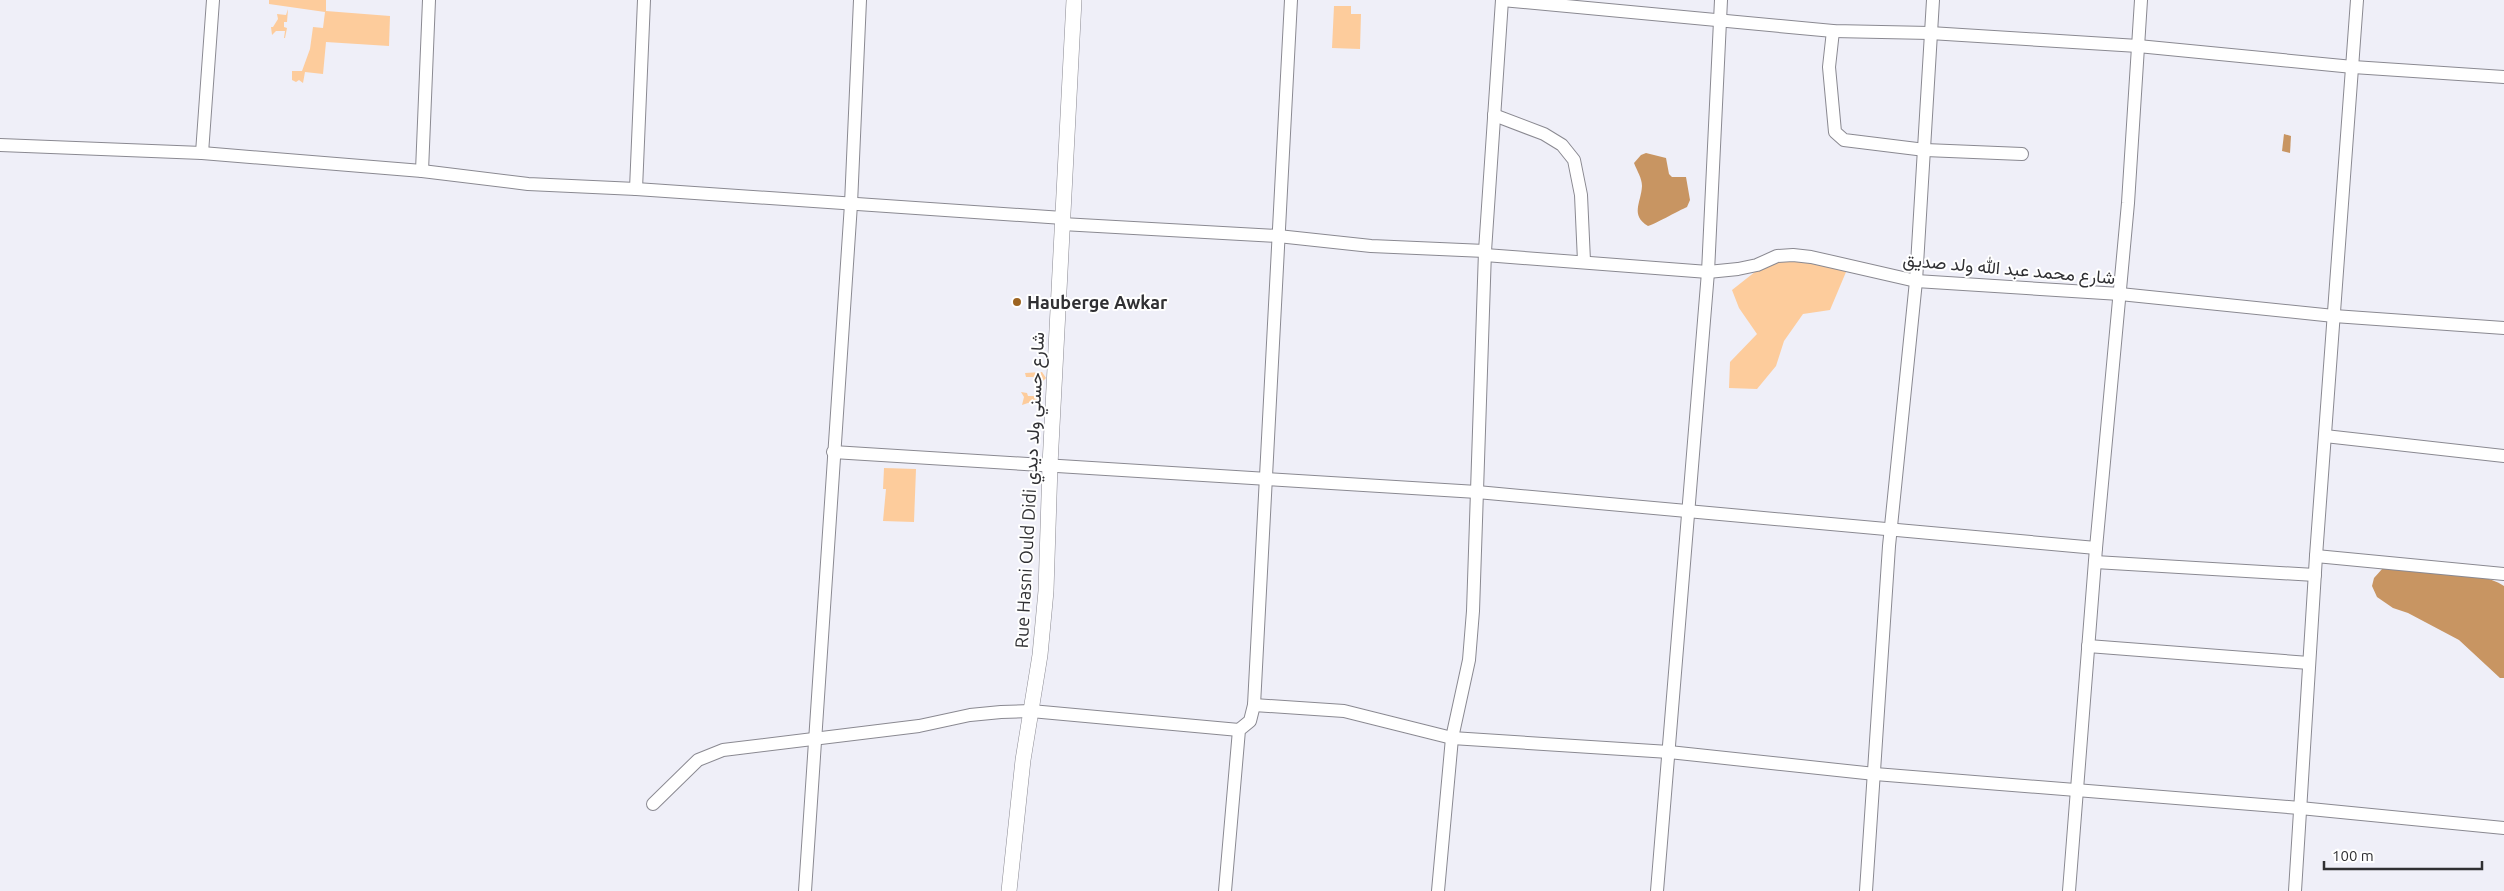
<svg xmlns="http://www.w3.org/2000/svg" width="2504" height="891" font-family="Ubuntu,Vazirmatn,sans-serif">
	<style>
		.green { fill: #fdcc9c }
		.water { fill: #c89562 }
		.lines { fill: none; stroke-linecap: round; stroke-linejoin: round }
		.minor-casing { stroke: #8a8991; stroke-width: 14 }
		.tertiary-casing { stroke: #8a8991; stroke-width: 16 }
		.minor { stroke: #fff; stroke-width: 12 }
		.tertiary { stroke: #fff; stroke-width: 15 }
		.poi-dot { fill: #9d6421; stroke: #fff; stroke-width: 2 }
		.labels { text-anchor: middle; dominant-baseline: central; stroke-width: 4; stroke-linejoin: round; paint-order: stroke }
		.street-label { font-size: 18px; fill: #303033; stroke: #fff }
		.poi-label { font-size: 18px; font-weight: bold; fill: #303033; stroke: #fff; text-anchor: start }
	</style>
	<rect width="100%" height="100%" fill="#efeff8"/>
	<g class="green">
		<path d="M269 0H326V11L390 16 389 46 326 42 323 74 305 72 303 83 299 80 296 82 292 80V71H302L310 49 313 27 323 28 325 12 269 4Z"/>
		<path d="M1334 6H1351V14H1361L1360 49 1332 48Z"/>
		<path d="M288 9 287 22H284V27L287 28 285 38H284L285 31H276L272 35 271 27H273L278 19 277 14 286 15Z"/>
		<path d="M1794 258 1824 262 1846 272 1830 310 1803 314 1784 341 1776 366 1757 389 1729 388 1730 362 1757 334 1739 308 1732 290 1765 264Z"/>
		<path d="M1042 372 1046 378 1041 383 1036 384 1033 377H1026L1025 373Z"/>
		<path d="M1021 392 1027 393 1028 396H1036L1037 400 1022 405 1024 397Z"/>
		<path d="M884 468 916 469 914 522 883 521 886 489H883Z"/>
	</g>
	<g class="water">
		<path d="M2284 134 2291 136 2290 153 2282 151Z"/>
		<path d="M1646 153 1666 158 1669 174 1672 177H1686L1690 200 1687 207C1680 210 1651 226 1648 226 1630 215 1641 203 1642 186 1642 178 1637 171 1634 163L1641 155Z"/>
		<path d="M2383 568C2417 570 2477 568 2504 586V678H2500L2459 640 2408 613 2393 608 2377 597 2372 586 2374 578Z"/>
	</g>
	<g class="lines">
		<defs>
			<g id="minor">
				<path d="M1502 0 1833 31 1930 33 2138 46 2353 67 2504 77"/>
				<path d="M1833 31 1829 67 1835 132 1844 140 1925 150 2022 154"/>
				<path d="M1494 115 1544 134 1562 145 1574 160 1581 195 1584 261"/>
				<path d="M0 145 202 153 422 171 528 184 636 189 1063 218"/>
				<path d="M202 153 213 0"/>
				<path d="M422 171 429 0"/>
				<path d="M636 189 644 0"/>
				<path d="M1062 224 1278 236 1371 246 1485 251"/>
				<path d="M1485 255 1708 272 1738 269 1757 265 1777 256 1793 255 1811 257 1916 281 2120 294 2334 316 2504 328"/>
				<path d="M2325 436 2504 456"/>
				<path d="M833 452 1477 492 2096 548"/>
				<path d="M2316 556 2504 574"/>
				<path d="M2095 562 2315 575"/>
				<path d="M2088 646 2309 663"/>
				<path d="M1254 705 1344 711 1452 738 1669 752 1875 774 2300 808 2504 828"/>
				<path d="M653 804 698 760 723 750 919 726 970 715 1001 712 1031 711 1239 730"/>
				<path d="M805 891 851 204 860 0"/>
				<path d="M1225 891 1239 730 1250 721 1254 705 1291 0"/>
				<path d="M1438 891 1452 738 1469 660 1473 611 1485 251 1502 0"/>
				<path d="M1657 891 1708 272 1721 0"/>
				<path d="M1866 891 1889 546 1916 281 1933 0"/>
				<path d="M2069 891 2096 548 2128 203 2141 0"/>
				<path d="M2295 891 2316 556 2357 0"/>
			</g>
			<path id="tertiary" d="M1009 891 1023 760 1040 655 1046 591 1050 465 1074 0"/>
		</defs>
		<use href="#minor" class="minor-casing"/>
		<use href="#tertiary" class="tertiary-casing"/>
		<use href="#minor" class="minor"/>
		<use href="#tertiary" class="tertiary"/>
	</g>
	<circle class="poi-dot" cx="1017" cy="302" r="5"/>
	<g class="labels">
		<g class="street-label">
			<text transform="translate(2009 268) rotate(5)">شارع محمد عبد الله ولد صديق</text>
			<text transform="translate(1029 490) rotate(-87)">Rue Hasni Ould Didi شارع حسني ولد ديدي</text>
		</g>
		<g class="poi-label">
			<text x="1027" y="302">Hauberge Awkar</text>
		</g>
	</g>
	<path d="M2324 861v8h158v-8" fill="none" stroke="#303033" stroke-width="2.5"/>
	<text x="2332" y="861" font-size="15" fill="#303033" stroke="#ffffff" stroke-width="4" paint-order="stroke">100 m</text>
</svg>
